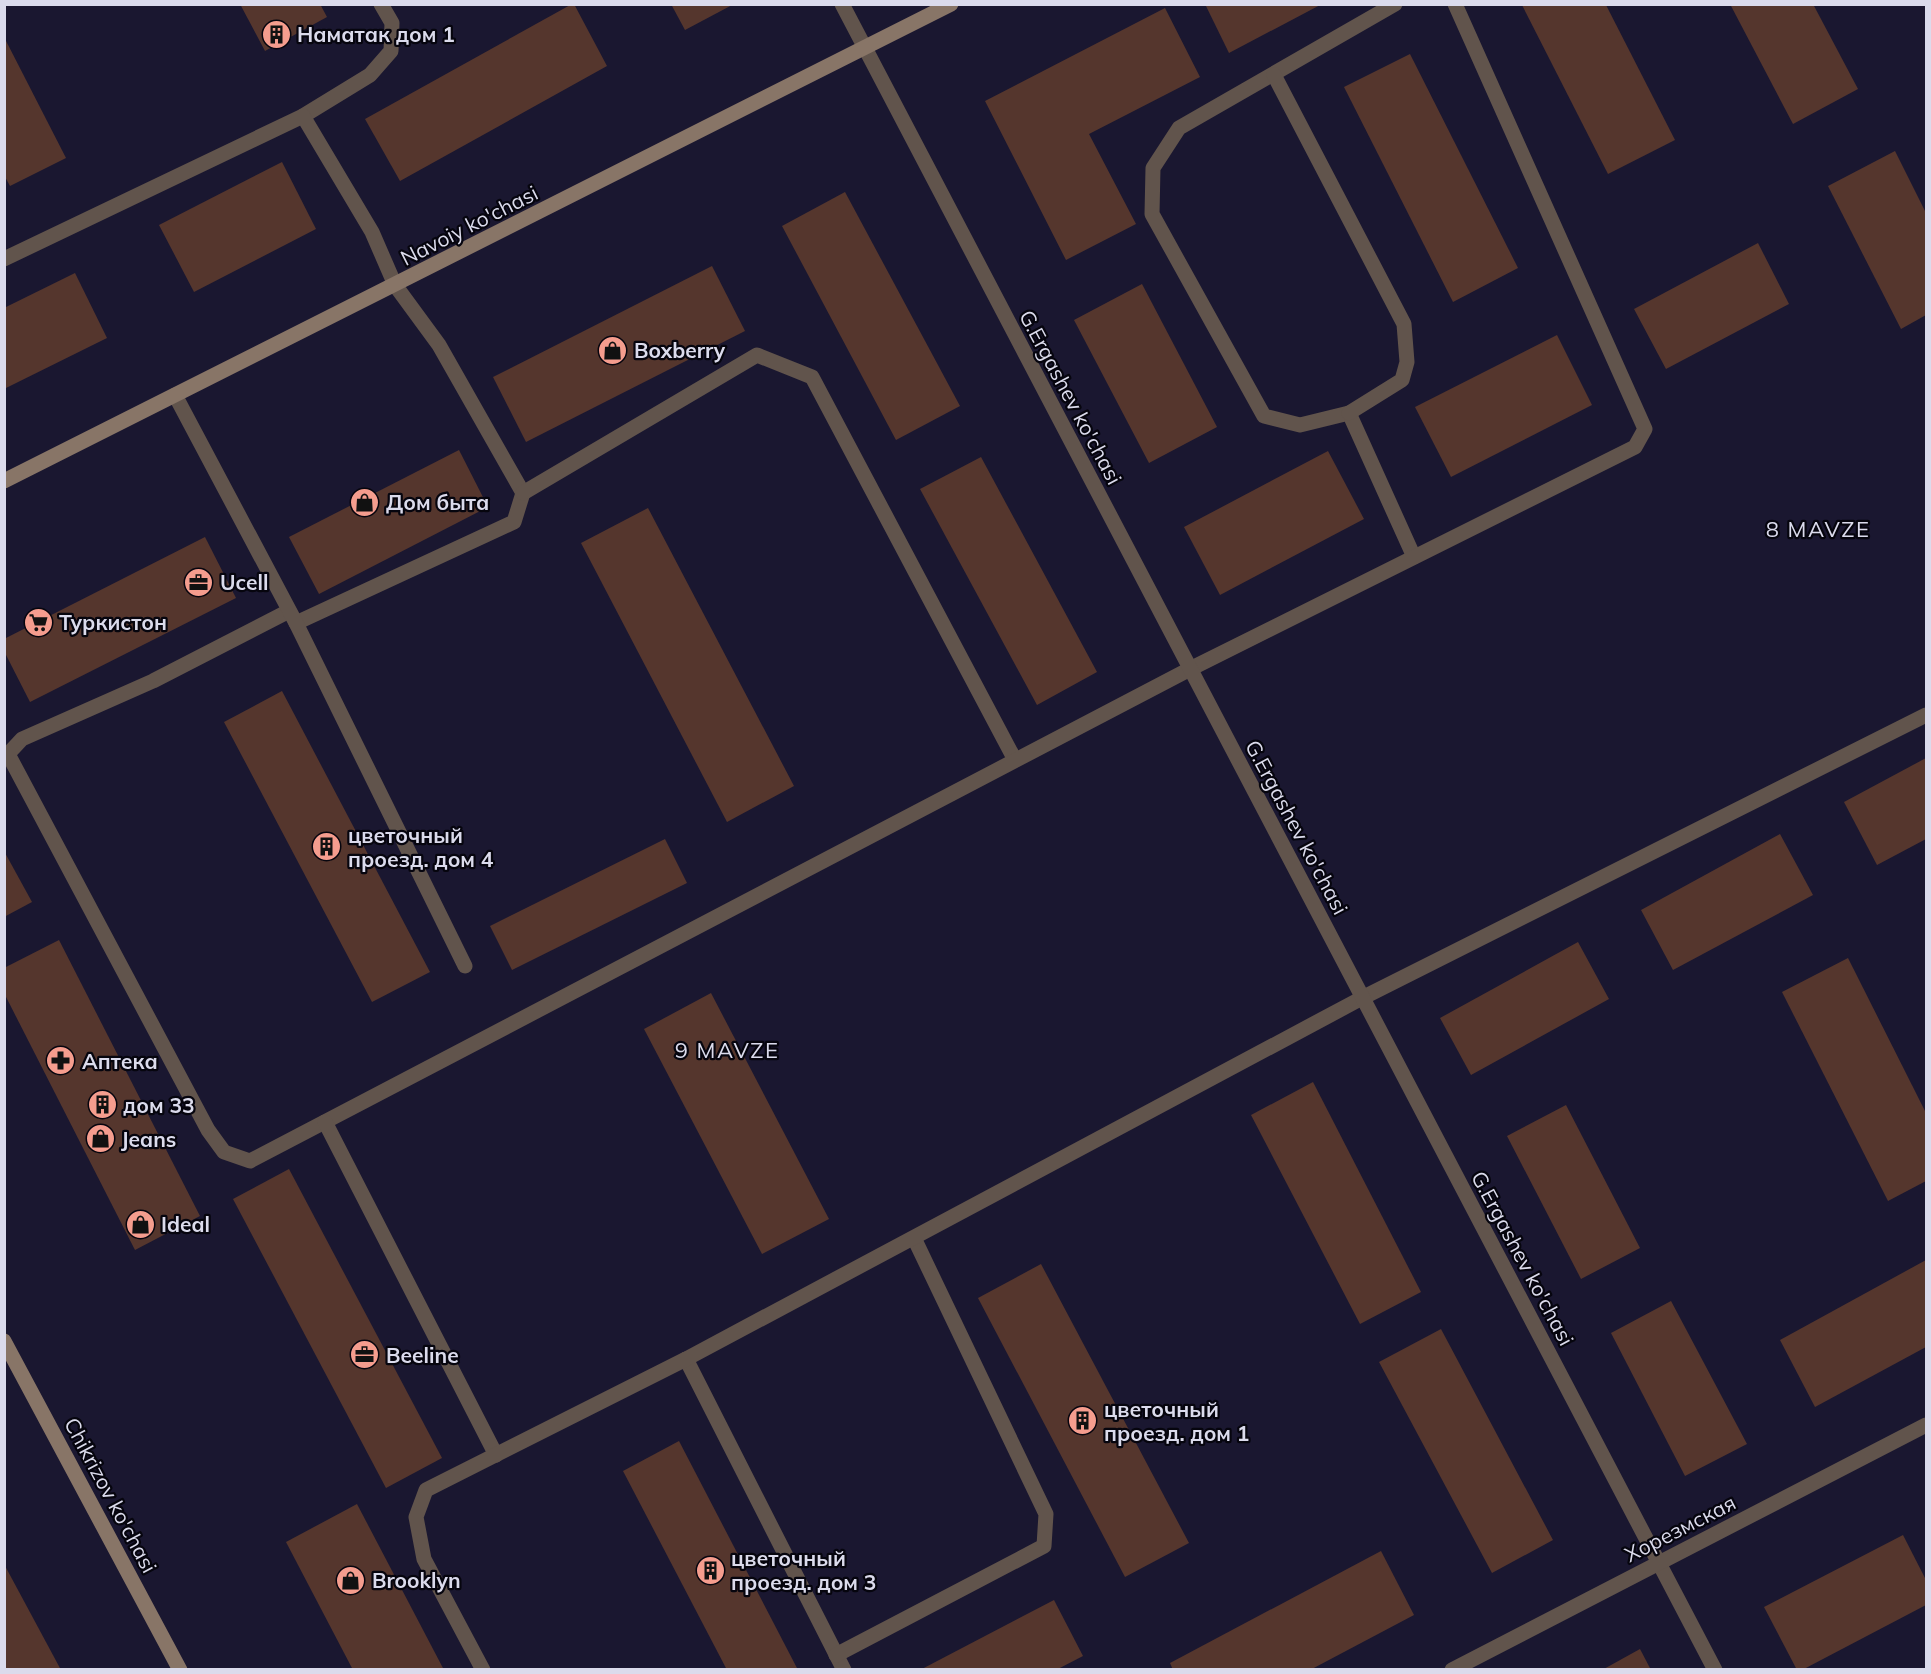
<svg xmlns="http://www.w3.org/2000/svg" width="1931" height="1674" font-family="Mulish,sans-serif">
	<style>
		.building { fill: #55362d }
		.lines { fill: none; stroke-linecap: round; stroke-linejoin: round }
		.service { stroke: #61544c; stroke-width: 15 }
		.minor { stroke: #61544c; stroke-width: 15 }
		.secondary { stroke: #887567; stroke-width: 15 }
		.labels { text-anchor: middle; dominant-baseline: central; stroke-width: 4.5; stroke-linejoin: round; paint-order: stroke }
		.poi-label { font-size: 21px; font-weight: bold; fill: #dbdbec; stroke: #06050e; text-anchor: start }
		.street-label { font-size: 21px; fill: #dbdbec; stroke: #06050e }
		.neighbourhood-label { font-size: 22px; letter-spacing: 1.5px; fill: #dbdbec; stroke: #06050e }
	</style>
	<rect width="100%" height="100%" fill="#1a1730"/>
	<g class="building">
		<path d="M240 4H320L327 17 265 51Z"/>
		<path d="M572 4H574L607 66 400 181 365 119Z"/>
		<path d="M671 4H734L685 30Z"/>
		<path d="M1205 4H1322L1229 53Z"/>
		<path d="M1730 4H1813L1858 89 1793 124Z"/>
		<path d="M1522 5H1606L1675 140 1608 174Z"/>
		<path d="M1165 8 1200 77 1089 134 1136 224 1066 260 985 101Z"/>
		<path d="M4 37 66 158 10 186 4 175Z"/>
		<path d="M1410 54 1518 268 1453 302 1344 87Z"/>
		<path d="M1895 151 1926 213V315L1901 329 1828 186Z"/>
		<path d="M282 162 316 229 194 292 159 225Z"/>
		<path d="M845 192 960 406 896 440 782 226Z"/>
		<path d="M1758 243 1789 304 1666 369 1634 309Z"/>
		<path d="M712 266 745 331 526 442 493 377Z"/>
		<path d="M75 273 107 338 4 389V308Z"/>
		<path d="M1142 284 1217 427 1149 463 1074 320Z"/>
		<path d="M1557 335 1592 405 1451 477 1415 407Z"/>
		<path d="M459 450 488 507 319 594 289 537Z"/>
		<path d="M1328 451 1364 519 1220 595 1184 527Z"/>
		<path d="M981 457 1097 672 1037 705 920 489Z"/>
		<path d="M648 508 794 786 727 822 581 543Z"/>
		<path d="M205 537 236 598 30 702 4 651V639Z"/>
		<path d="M282 691 430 972 372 1002 224 722Z"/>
		<path d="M1926 758V839L1877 865 1844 802Z"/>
		<path d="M1780 834 1813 895 1673 970 1641 910Z"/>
		<path d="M665 839 687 883 512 970 490 926Z"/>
		<path d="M4 851 32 902 4 917Z"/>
		<path d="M59 940 200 1216 135 1250 4 993V968Z"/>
		<path d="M1578 942 1609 999 1471 1075 1440 1018Z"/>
		<path d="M1848 958 1926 1113V1181L1888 1201 1782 992Z"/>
		<path d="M711 993 829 1219 762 1254 644 1029Z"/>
		<path d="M1313 1082 1421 1292 1360 1324 1251 1115Z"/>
		<path d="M1566 1105 1640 1248 1581 1279 1507 1136Z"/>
		<path d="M289 1169 442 1458 386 1488 233 1199Z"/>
		<path d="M1926 1260V1347L1815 1407 1780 1340Z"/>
		<path d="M1041 1264 1189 1543 1125 1577 978 1298Z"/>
		<path d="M1671 1301 1747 1444 1685 1476 1611 1333Z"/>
		<path d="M1441 1329 1553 1540 1492 1573 1379 1362Z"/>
		<path d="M679 1441 798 1670H727L623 1471Z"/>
		<path d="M357 1504 444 1670H353L286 1542Z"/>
		<path d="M1903 1535 1926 1580V1605L1802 1670H1797L1764 1607Z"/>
		<path d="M1381 1551 1414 1615 1310 1670H1173L1170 1663Z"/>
		<path d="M4 1564 61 1670H4Z"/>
		<path d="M1054 1600 1083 1656 1056 1670H920Z"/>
		<path d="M1640 1649 1651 1670H1602Z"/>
	</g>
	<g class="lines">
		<g class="service">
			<path d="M1395 4 1179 128 1153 168 1152 214 1264 416 1300 425 1349 413 1414 557"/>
			<path d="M1274 75 1404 324 1407 362 1402 380 1349 413"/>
			<path d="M303 116 370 75 391 51 392 23 381 4"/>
			<path d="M4 259 303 116 372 232 395 285 439 345 523 493 514 522 296 623"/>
			<path d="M523 493 757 355 812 377 1015 760"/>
			<path d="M289 611 153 681 22 739 8 754 208 1130 224 1152 250 1161 1190 669 1635 447 1645 429 1455 4"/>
			<path d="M325 1122 496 1455"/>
			<path d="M686 1359 844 1670"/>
			<path d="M836 1655 1044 1546 1046 1514 914 1238"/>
			<path d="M483 1670 424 1559 416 1517 426 1490 686 1359 1362 998 1926 715"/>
		</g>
		<g class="minor">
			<path d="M842 4 1715 1670"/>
			<path d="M175 395 296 623 465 966"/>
			<path d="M1452 1670 1926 1425"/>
		</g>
		<g class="secondary">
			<path d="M4 481 951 4"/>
			<path d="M4 1341 180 1670"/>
		</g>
	</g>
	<defs>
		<symbol id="building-disc" viewBox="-11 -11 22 22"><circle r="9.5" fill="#f59d8e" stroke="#06050e"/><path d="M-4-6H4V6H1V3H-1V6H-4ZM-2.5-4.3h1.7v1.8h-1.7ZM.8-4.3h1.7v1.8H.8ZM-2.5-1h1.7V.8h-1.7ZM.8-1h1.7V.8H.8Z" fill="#111"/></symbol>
		<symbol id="shop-disc" viewBox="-11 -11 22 22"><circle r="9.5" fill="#f59d8e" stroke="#06050e"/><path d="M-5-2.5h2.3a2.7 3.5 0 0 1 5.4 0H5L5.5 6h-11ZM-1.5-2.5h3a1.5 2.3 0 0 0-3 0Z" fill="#111"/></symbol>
		<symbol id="office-disc" viewBox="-11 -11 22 22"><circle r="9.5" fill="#f59d8e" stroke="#06050e"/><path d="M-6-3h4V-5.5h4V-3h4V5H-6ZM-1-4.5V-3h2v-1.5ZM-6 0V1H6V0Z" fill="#111"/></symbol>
		<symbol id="supermarket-disc" viewBox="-11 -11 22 22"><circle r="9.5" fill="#f59d8e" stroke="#06050e"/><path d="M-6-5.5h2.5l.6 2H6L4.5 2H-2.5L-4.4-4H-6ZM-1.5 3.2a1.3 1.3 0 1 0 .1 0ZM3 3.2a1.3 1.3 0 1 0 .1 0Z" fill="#111"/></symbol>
		<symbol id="pharmacy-disc" viewBox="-11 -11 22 22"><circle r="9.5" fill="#f59d8e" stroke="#06050e"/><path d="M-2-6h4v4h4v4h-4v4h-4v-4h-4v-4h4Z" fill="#111"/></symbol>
	</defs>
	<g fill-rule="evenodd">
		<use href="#building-disc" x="260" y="18" width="33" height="33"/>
		<use href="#shop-disc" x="596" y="334" width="33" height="33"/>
		<use href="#shop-disc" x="348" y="486" width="33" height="33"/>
		<use href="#office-disc" x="182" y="566" width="33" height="33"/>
		<use href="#supermarket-disc" x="22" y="606" width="33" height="33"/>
		<use href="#building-disc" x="310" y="830" width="33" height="33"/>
		<use href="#pharmacy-disc" x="44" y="1044" width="33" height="33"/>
		<use href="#building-disc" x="86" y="1088" width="33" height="33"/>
		<use href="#shop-disc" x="84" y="1122" width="33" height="33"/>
		<use href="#shop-disc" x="124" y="1208" width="33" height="33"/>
		<use href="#office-disc" x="348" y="1338" width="33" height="33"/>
		<use href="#building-disc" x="1066" y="1404" width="33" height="33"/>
		<use href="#building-disc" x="694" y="1554" width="33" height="33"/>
		<use href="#shop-disc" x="334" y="1564" width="33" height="33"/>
	</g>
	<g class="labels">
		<g class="poi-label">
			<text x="297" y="34">Наматак дом 1</text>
			<text x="634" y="350">Boxberry</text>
			<text x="386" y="502">Дом быта</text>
			<text x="220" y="582">Ucell</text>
			<text x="59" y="622">Туркистон</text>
			<text x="348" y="835">цветочный<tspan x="348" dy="24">проезд. дом 4</tspan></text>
			<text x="82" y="1061">Аптека</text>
			<text x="123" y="1105">дом 33</text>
			<text x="121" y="1139">Jeans</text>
			<text x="161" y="1224">Ideal</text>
			<text x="386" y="1355">Beeline</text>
			<text x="1104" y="1409">цветочный<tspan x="1104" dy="24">проезд. дом 1</tspan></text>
			<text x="731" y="1558">цветочный<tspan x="731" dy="24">проезд. дом 3</tspan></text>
			<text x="372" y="1580">Brooklyn</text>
		</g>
		<g class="street-label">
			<text transform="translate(469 225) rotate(-27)">Navoiy ko'chasi</text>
			<text transform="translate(1071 397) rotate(62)">G.Ergashev ko'chasi</text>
			<text transform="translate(1297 827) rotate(62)">G.Ergashev ko'chasi</text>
			<text transform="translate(1523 1258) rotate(62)">G.Ergashev ko'chasi</text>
			<text transform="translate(111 1495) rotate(62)">Chikrizov ko'chasi</text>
			<text transform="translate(1680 1528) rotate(-27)">Хорезмская</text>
		</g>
		<g class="neighbourhood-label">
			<text x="1818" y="529">8 MAVZE</text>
			<text x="727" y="1050">9 MAVZE</text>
		</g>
	</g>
	<rect width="1931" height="1674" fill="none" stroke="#dbdbec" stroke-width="12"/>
</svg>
